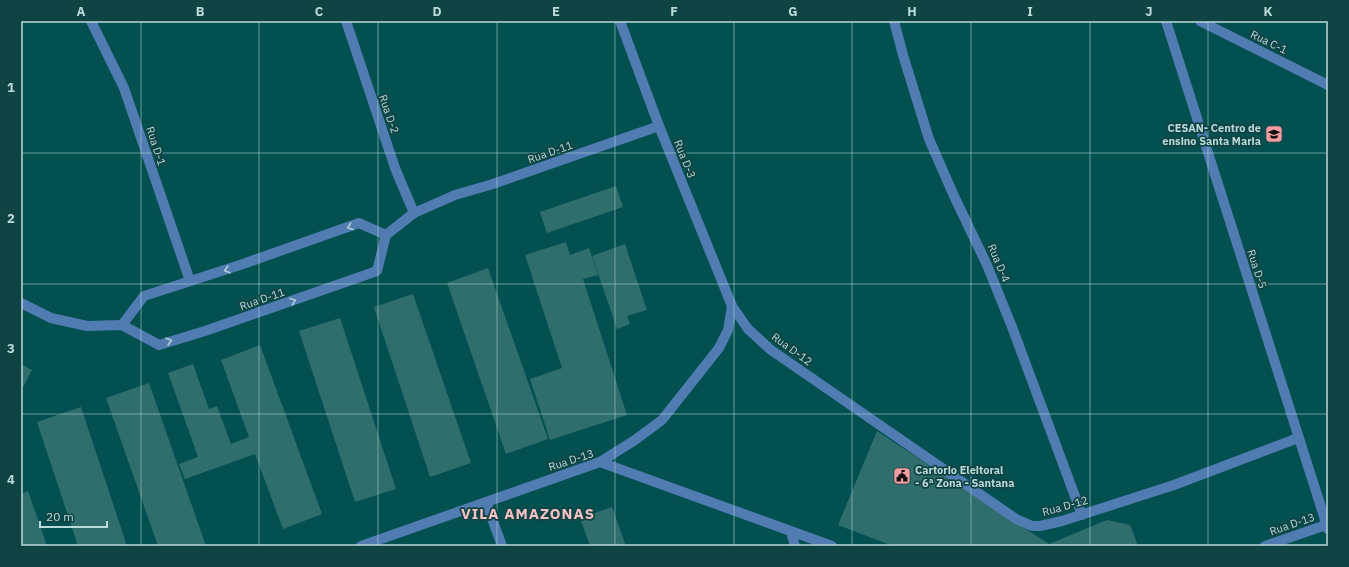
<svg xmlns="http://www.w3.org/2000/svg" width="1349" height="567" font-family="'IBM Plex Sans',sans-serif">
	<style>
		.building { fill: #306d6d }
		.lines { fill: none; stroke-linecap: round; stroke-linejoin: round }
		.minor { stroke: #517cb2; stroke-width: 10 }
		.oneway { stroke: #b0d0d5 }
		.grid { fill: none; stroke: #bad9d9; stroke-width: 1; stroke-opacity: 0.55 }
		.labels { text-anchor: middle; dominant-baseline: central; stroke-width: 3.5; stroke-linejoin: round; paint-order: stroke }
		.street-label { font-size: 11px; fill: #bad9d9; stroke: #104444 }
		.poi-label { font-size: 11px; font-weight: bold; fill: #bad9d9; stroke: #104444; text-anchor: end }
		.district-label { font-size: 15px; font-weight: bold; letter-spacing: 1px; fill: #f6c2c4; stroke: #104444 }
		.neatline { fill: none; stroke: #bad9d9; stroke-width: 1.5 }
		.grid-label { font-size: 13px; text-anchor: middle; font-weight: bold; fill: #bad9d9 }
	</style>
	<rect width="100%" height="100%" fill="#035051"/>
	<g class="building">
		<path d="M616 186 623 207 547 233 540 212Z"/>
		<path d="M566 242 570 255 589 248 598 275 583 279 627 415 550 440 530 379 562 368 525 255Z"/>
		<path d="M625 244 647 310 627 316 630 324 617 329 592 256Z"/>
		<path d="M488 268 548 439 506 454 447 283Z"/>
		<path d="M413 294 471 463 430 477 374 307Z"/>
		<path d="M340 318 396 489 355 502 299 331Z"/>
		<path d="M260 345 322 514 283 529 255 454 185 479 179 464 198 457 168 373 193 364 209 409 217 406 231 444 249 437 221 360Z"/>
		<path d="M21 364 32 370 21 391Z"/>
		<path d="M149 383 206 546H158L106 398Z"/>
		<path d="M81 407 127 546H78L37 422Z"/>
		<path d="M877 431 1049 544 1107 520 1130 525 1138 546H893L838 525Z"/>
		<path d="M28 491 47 546H21V494Z"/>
		<path d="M612 507 626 546H590L580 518Z"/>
	</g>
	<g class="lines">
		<g class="minor">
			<path d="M91 21 124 88 190 281"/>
			<path d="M346 21 395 168 414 213"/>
			<path d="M620 21 659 126 732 306 748 329 771 350 1016 519 1032 526H1040L1062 521 1174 485 1298 438"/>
			<path d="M894 21 903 55 929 139 954 196 987 265 1012 327 1082 515"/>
			<path d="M1166 21 1328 529"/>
			<path d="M1200 21 1328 85"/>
			<path d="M21 303 51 318 87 326 122 325 159 345 205 331 377 271 386 235 414 213 455 195 493 184 659 126"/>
			<path d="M122 325 144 296 243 264 359 223 386 235"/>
			<path d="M600 462 635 440 662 420 719 348 728 330 732 306"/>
			<path d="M486 502 502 546"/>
			<path d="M791 532 795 546"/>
			<path d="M361 546 600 462 832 546"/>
			<path d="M1265 546 1326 525"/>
		</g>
	</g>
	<defs><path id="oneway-chevron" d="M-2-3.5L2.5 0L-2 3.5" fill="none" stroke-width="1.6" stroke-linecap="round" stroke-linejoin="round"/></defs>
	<g class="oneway">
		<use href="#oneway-chevron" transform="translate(350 227) rotate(160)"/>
		<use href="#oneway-chevron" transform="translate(227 270) rotate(163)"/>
		<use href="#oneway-chevron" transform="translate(293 301) rotate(-20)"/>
		<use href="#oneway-chevron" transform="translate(169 341) rotate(-16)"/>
	</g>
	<path class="grid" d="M141 21V546M259 21V546M378 21V546M497 21V546M615 21V546M734 21V546M852 21V546M971 21V546M1090 21V546M1208 21V546M21 153H1328M21 284H1328M21 414H1328"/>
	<defs>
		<symbol id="school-square" viewBox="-11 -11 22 22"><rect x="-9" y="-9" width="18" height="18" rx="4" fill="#f49aa1" stroke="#104444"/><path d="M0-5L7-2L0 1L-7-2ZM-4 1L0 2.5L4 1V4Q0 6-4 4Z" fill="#111"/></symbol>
		<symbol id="civic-square" viewBox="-11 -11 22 22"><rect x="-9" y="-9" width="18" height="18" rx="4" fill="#f49aa1" stroke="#104444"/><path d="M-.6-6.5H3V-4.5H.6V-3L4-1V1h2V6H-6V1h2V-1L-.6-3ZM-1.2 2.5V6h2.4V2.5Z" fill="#111"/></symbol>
	</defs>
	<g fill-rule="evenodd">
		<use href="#school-square" x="1264" y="124" width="20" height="20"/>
		<use href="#civic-square" x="892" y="466" width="20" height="20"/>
	</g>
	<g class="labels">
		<g class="street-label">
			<text transform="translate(1269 42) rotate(26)">Rua C-1</text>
			<text transform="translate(389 114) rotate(71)">Rua D-2</text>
			<text transform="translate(156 146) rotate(72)">Rua D-1</text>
			<text transform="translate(550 152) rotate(-19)">Rua D-11</text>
			<text transform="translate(685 159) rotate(68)">Rua D-3</text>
			<text transform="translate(999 263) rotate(67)">Rua D-4</text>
			<text transform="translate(1257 269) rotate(72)">Rua D-5</text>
			<text transform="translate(262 299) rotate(-19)">Rua D-11</text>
			<text transform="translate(792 349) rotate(36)">Rua D-12</text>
			<text transform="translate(571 460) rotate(-18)">Rua D-13</text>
			<text transform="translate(1065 506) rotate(-16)">Rua D-12</text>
			<text transform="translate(1292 524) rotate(-19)">Rua D-13</text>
		</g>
		<g class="poi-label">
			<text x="1261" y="128">CESAN- Centro de<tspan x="1261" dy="13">ensino Santa Maria</tspan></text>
			<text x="915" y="470" text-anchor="start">Cartorio Eleitoral<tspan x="915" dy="13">- 6ª Zona - Santana</tspan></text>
		</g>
		<g class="district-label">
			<text x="528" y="513">VILA AMAZONAS</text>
		</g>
	</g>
	<rect width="1349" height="567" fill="none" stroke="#104444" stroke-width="44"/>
	<path d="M40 521v6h67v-6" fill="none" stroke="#bad9d9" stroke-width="2"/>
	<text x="46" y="521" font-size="12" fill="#bad9d9" stroke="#104444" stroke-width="3" paint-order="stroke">20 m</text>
	<rect x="22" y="22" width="1305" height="523" class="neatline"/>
	<g class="grid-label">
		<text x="81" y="16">A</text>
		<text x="200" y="16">B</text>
		<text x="319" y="16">C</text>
		<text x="437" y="16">D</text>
		<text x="556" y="16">E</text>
		<text x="674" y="16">F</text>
		<text x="793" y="16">G</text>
		<text x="912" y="16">H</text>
		<text x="1030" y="16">I</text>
		<text x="1149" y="16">J</text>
		<text x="1268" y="16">K</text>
		<text x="11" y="92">1</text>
		<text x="11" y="223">2</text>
		<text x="11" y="353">3</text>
		<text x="11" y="484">4</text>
	</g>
</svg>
